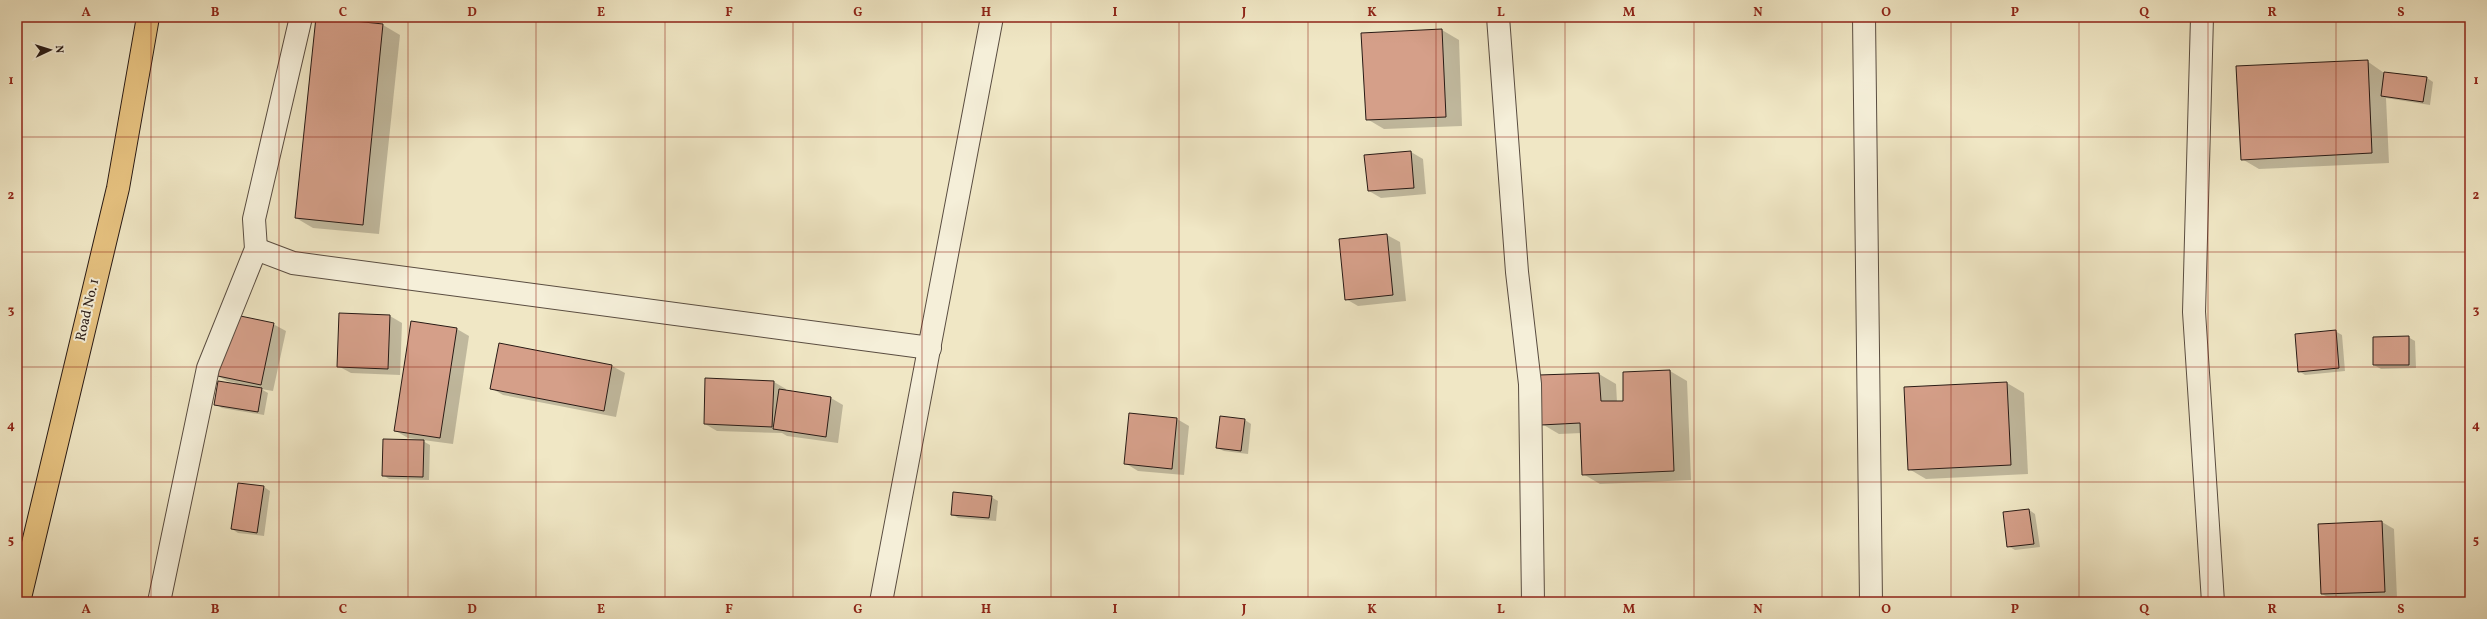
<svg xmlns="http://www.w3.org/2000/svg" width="2487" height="619" font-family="Vollkorn,serif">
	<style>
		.shadow { fill: #0003 }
		.building { fill: #d59f89; stroke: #281a15 }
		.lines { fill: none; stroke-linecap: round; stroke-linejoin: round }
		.minor-casing { stroke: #5a4d41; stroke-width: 24 }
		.trunk-casing { stroke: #281a15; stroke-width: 24 }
		.minor { stroke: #f5efd9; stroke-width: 22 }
		.trunk { stroke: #e8c482; stroke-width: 22 }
		.grid { fill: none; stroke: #8f2418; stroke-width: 1; stroke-opacity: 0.55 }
		.labels { text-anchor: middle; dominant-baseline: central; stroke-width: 4; stroke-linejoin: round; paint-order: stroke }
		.street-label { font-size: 14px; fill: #281a15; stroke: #f5efd9 }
		.neatline { fill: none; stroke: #8f2418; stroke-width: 1.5 }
		.grid-label { font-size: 13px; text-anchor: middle; font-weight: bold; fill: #8f2418 }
	</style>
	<rect width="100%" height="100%" fill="#f0e7c5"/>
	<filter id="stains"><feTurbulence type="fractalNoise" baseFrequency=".005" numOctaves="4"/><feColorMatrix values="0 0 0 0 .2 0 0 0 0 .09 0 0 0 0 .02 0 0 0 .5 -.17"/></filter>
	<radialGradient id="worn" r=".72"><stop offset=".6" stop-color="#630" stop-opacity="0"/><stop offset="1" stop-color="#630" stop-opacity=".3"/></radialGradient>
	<g class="shadow">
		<path d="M317 18 383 25 400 35 379 234 313 228 296 218Z"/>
		<path d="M1442 30 1459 40 1462 126 1384 129 1367 119Z"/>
		<path d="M2367 61 2384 73 2427 78 2433 82 2430 105 2386 98 2389 163 2259 169 2242 159Z"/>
		<path d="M1411 152 1423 159 1426 194 1381 198 1369 191Z"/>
		<path d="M1387 235 1400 242 1406 301 1358 306 1346 299 1340 240Z"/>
		<path d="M390 316 402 323 400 375 351 373 338 366Z"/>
		<path d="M273 324 286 331 273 391 261 389 268 393 264 415 222 408 215 404 236 383 227 381 214 374Z"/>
		<path d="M457 329 469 336 453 444 408 438 396 431Z"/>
		<path d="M2335 331 2342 335 2345 371 2305 375 2299 371Z"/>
		<path d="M2408 337 2415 341 2416 368 2381 369 2374 365Z"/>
		<path d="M500 344 612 366 625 373 616 417 503 395 491 388Z"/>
		<path d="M1670 371 1687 381 1691 480 1600 484 1583 474 1582 433 1559 434 1542 424 1599 374 1616 384 1617 402H1625Z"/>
		<path d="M774 382 786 389V391L831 398 843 405 838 443 787 436 782 433 717 431 705 424Z"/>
		<path d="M2007 383 2024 393 2028 474 1926 479 1909 469Z"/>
		<path d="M1177 419 1189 426 1184 475 1138 471 1125 463Z"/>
		<path d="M1245 420 1251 424 1248 454 1224 451 1217 448Z"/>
		<path d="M421 440 430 445 429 480 389 479 383 475Z"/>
		<path d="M264 487 270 491 264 536 238 533 232 529Z"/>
		<path d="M991 497 998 501 996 521 958 518 952 514Z"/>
		<path d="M2029 510 2035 514 2040 547 2015 550 2008 546Z"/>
		<path d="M2382 522 2394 529 2397 598 2335 601 2322 594Z"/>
	</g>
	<g class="building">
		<path d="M316 17 383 24 363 225 295 218Z"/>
		<path d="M1442 29 1446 117 1366 120 1361 33Z"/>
		<path d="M2368 60 2372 153 2241 160 2236 66Z"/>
		<path d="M2384 72 2427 77 2423 102 2381 96Z"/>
		<path d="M1411 151 1414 188 1368 191 1364 155Z"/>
		<path d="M1387 234 1393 295 1345 300 1339 239Z"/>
		<path d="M226 313 274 323 261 385 213 375Z"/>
		<path d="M339 313 390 315 388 369 337 367Z"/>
		<path d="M411 321 457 328 440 438 394 431Z"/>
		<path d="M2336 330 2339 368 2298 372 2295 334Z"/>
		<path d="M2409 336V365H2373V337Z"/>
		<path d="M499 343 612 365 604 411 490 389Z"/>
		<path d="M1670 370 1674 471 1582 475 1580 423 1541 425 1539 375 1599 373 1601 401H1623V372Z"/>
		<path d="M705 378 774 381 772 427 704 424Z"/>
		<path d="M218 381 262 388 258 412 214 405Z"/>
		<path d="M2007 382 2011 465 1908 470 1904 387Z"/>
		<path d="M779 389 831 397 826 437 773 429Z"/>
		<path d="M1129 413 1177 418 1172 469 1124 464Z"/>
		<path d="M1220 416 1245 419 1241 451 1216 448Z"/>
		<path d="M383 439 424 440 423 477 382 476Z"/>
		<path d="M238 483 264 486 257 533 231 529Z"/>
		<path d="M953 492 992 496 989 518 951 515Z"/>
		<path d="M2029 509 2034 544 2007 547 2003 512Z"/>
		<path d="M2382 521 2385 592 2321 594 2318 524Z"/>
	</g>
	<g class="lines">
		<defs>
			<g id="minor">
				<path d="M1498 17 1517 272 1530 384 1533 602"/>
				<path d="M1864 17 1871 602"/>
				<path d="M2202 17 2194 312 2213 602"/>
				<path d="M256 249 293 263 930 348"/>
				<path d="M159 602 208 368 256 249 254 219 301 17"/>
				<path d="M881 602 992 17"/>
			</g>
			<path id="trunk" d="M19 602 118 188 148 17"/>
		</defs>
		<use href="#minor" class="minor-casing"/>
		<use href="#trunk" class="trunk-casing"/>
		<use href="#minor" class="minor"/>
		<use href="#trunk" class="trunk"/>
	</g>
	<path class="grid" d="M151 17V602M279 17V602M408 17V602M536 17V602M665 17V602M793 17V602M922 17V602M1051 17V602M1179 17V602M1308 17V602M1436 17V602M1565 17V602M1694 17V602M1822 17V602M1951 17V602M2079 17V602M2208 17V602M2336 17V602M17 137H2470M17 252H2470M17 367H2470M17 482H2470"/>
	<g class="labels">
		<g class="street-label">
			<text transform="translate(88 310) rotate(-77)">Road No. 1</text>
		</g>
	</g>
	<rect width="2487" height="619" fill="none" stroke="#f0e7c5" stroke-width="44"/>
	<g transform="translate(50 50) rotate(86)" stroke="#f5efd9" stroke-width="3" paint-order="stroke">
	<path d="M0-3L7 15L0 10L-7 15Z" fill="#281a15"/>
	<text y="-6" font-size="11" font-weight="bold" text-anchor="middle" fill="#281a15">N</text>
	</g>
	<rect x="22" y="22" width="2443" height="575" class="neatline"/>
	<g class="grid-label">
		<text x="86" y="16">A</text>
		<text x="215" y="16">B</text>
		<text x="343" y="16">C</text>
		<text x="472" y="16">D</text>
		<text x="601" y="16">E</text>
		<text x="729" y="16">F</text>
		<text x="858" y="16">G</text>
		<text x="986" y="16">H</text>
		<text x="1115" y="16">I</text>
		<text x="1244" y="16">J</text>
		<text x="1372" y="16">K</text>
		<text x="1501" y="16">L</text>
		<text x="1629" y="16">M</text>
		<text x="1758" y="16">N</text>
		<text x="1886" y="16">O</text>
		<text x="2015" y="16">P</text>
		<text x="2144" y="16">Q</text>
		<text x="2272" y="16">R</text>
		<text x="2401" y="16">S</text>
		<text x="11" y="84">1</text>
		<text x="2476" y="84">1</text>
		<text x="11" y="199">2</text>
		<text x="2476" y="199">2</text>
		<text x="11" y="314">3</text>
		<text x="2476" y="314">3</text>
		<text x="11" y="429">4</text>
		<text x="2476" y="429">4</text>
		<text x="11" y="544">5</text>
		<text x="2476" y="544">5</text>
		<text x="86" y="613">A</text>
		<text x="215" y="613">B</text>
		<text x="343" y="613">C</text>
		<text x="472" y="613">D</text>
		<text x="601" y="613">E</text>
		<text x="729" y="613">F</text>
		<text x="858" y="613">G</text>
		<text x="986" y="613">H</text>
		<text x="1115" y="613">I</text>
		<text x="1244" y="613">J</text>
		<text x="1372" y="613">K</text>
		<text x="1501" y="613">L</text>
		<text x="1629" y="613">M</text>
		<text x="1758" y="613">N</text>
		<text x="1886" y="613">O</text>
		<text x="2015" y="613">P</text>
		<text x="2144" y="613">Q</text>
		<text x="2272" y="613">R</text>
		<text x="2401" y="613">S</text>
	</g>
	<rect width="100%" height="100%" filter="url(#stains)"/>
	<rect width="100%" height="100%" fill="url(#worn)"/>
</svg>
